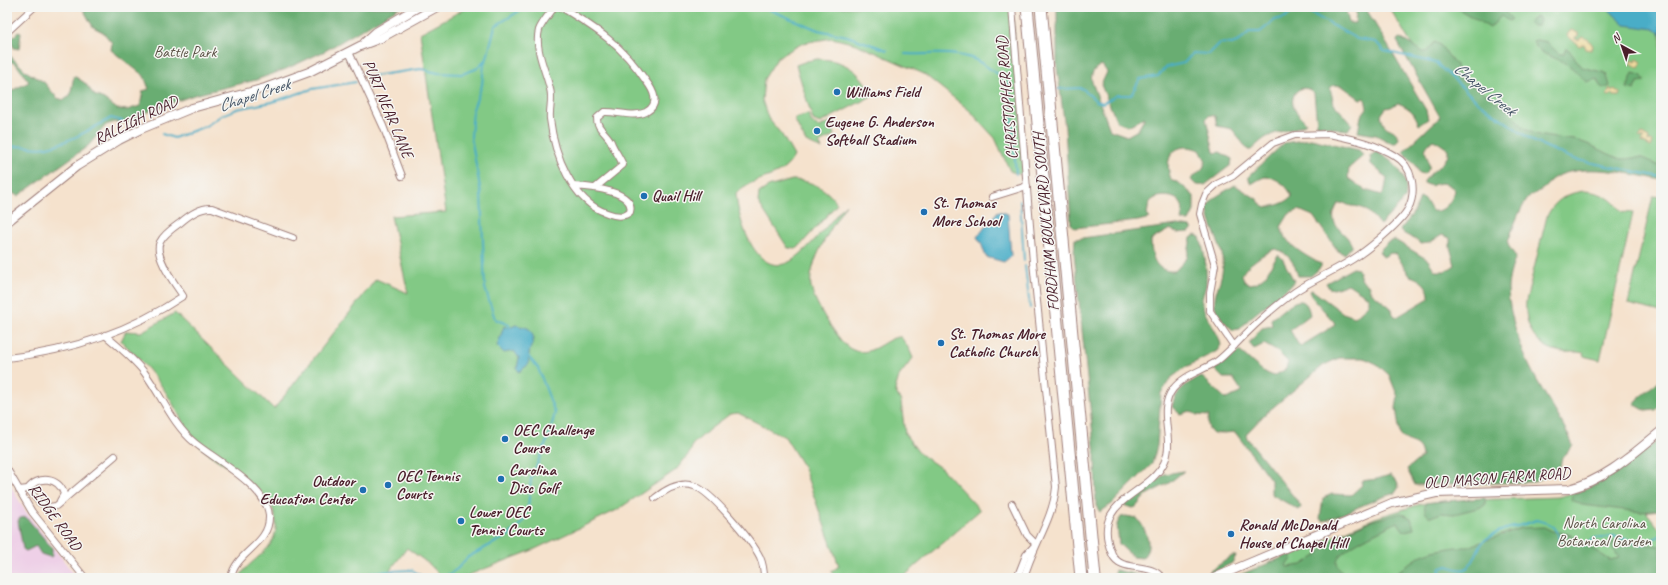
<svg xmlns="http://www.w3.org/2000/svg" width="1668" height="585" font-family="Caveat,sans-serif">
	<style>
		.built { fill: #eed0e7 }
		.green { fill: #82c985; stroke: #667458 }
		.forest { fill: #69ad72; stroke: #5a664e; fill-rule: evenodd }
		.sand { fill: #eeda9e; stroke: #9c7c64 }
		.water { fill: #48adc7; stroke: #496679 }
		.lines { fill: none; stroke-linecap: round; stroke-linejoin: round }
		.stream { stroke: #48adc7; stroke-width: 2 }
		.street-casing { stroke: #a0807c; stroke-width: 8 }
		.secondary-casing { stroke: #a0807c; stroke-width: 10 }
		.highway-casing { stroke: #a0807c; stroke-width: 13 }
		.street { stroke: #fff; stroke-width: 6 }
		.secondary { stroke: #fff; stroke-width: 8 }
		.highway { stroke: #fff; stroke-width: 11 }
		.poi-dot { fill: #1f6fb2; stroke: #f6f6f2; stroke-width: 1.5 }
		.labels { text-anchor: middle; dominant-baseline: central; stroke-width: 3; stroke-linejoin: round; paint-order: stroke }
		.park-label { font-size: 16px; fill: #5b5246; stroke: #f6f6f2 }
		.poi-label { font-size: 16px; font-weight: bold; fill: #4a1f2b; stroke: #f6f6f2; text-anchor: start }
		.street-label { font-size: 16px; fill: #4a1f2b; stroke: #f6f6f2 }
		.water-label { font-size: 17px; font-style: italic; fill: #495869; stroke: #f6f6f2 }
	</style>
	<rect width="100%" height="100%" fill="#f6f6f2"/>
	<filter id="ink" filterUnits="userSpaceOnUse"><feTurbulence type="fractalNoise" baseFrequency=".025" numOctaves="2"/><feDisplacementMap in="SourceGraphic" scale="8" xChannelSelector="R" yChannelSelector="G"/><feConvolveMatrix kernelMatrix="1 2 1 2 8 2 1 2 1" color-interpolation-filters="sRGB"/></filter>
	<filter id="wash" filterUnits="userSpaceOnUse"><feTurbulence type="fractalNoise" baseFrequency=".012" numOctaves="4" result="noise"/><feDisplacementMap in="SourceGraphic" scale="16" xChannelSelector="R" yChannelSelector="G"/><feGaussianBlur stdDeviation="0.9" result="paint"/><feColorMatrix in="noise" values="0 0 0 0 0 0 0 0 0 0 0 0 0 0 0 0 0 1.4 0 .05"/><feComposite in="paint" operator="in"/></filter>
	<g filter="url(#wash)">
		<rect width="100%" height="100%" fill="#f5e2cd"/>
		<path class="built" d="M7 479 24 509 77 578H7Z"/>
		<g class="green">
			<path d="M468 7H1012L1026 174H1018L1010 171 995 138 969 110 924 74 856 44 832 38 803 43 778 57 764 79 762 100 768 118 782 135 794 156C782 181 754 175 736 193 737 217 756 281 791 261 809 250 831 220 846 204 834 224 807 263 811 287 813 297 824 317 830 325 836 333 843 346 853 350 873 358 886 336 901 337L909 349 913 358 899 376 895 390 901 402 905 434 919 453 942 469 980 510 902 578H837L831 572 839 566 803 466 785 437 738 413 730 414 710 429 692 445 691 451 676 470 617 510 533 550 461 578H443L429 564 407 548 384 578H239C250 557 278 552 276 522 274 486 218 467 197 443 185 430 179 413 170 399 157 377 140 359 121 341L126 331 141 332 175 313 274 409 376 279 408 293 391 216 446 212 420 33Z"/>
			<path d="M1389 7H1661V174L1625 164 1548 169 1506 201Z"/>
			<path d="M817 59C843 59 862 71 872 96L820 123 813 120 796 65 807 61Z"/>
			<path d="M808 114 812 123 819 127 830 122 835 135 819 143 822 149 806 142 794 119Z"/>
			<path d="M792 180C810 180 827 188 837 204L798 248H788L758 202 759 193 768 187Z"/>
			<path d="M1584 191C1601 192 1612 198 1622 212L1633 213 1600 360 1583 356 1584 353C1576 351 1569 353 1562 352 1535 348 1524 325 1526 301L1547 216C1555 200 1567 193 1584 191Z"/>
			<path d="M1653 196 1661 197V312L1628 304Z"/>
			<path d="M1617 474 1661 531V578H1238L1375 518 1421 504 1444 501 1558 497 1589 489Z"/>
		</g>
		<g class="forest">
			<path d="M82 7H400L325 51 286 69 256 80 194 95 152 110 125 123 115 122 106 125 88 146 18 196 14 194 7 186V112L11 106 7 93 29 82 16 64 7 60V53L27 72 44 82 57 98 64 100 70 96 74 76 85 83 94 95 104 99 117 109 127 110 140 106 143 91 149 89 144 76 111 50 112 43 103 32 93 27Z"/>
			<path d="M1057 7H1345L1349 23H1355L1356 12 1354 7H1365L1426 110 1428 119 1419 125C1415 113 1410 108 1398 103L1391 107 1386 108 1381 115C1384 134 1393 124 1399 138L1397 143H1391L1376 135 1358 132 1361 116 1367 108 1365 98 1360 99 1342 86 1334 85 1330 88 1334 104 1352 124 1348 130C1337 130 1328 125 1317 125L1314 93C1302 81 1288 94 1294 108 1296 113 1303 118 1306 123 1297 130 1282 130 1271 135 1263 138 1257 145 1251 150H1248L1232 129 1217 126 1215 116 1210 115 1206 119 1214 152 1216 153 1220 152 1232 159 1231 165 1205 185C1198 186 1194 185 1191 179L1203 168 1206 161 1200 150C1196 149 1191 147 1187 147 1167 147 1165 167 1172 181L1178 182 1194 196V211L1189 221 1181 220C1182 215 1184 208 1181 204 1177 195 1159 194 1152 200 1148 203 1148 210 1147 215L1150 218 1138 221 1074 228 1071 224 1065 128 1057 67ZM1102 65 1107 72 1101 85 1117 122 1128 126 1145 117 1138 130 1127 136 1110 130 1092 82C1090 74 1094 68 1102 65Z"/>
			<path d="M1455 7H1497L1502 9 1512 19 1509 21 1501 16 1490 28Z"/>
			<path d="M1538 16 1540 21 1538 26H1533L1529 22Z"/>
			<path d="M18 32 21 33 19 49 14 48 10 40Z"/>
			<path d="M1400 38 1423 52H1426L1435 42 1440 45 1456 65 1458 79C1476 86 1492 97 1507 110 1515 117 1522 127 1531 132 1541 138 1566 138 1579 141 1593 145 1605 153 1618 158 1626 161 1634 156 1642 158 1649 160 1654 165 1661 166V180C1632 174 1580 161 1552 179 1549 181 1548 185 1544 188 1539 192 1531 194 1527 200 1518 212 1513 228 1508 242V245L1516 257C1512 266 1508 279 1508 290 1509 314 1521 350 1532 371 1545 397 1563 420 1573 446L1562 457 1560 467 1535 482 1415 485 1407 469 1422 457C1421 440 1409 445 1400 435L1396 408 1398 397 1389 375 1377 364 1364 358H1339L1324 365 1265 414 1246 434 1247 438 1298 502 1301 507 1299 510 1271 494V480L1235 432 1213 434C1207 429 1207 422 1209 416L1197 415 1190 411 1180 414 1172 407C1175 391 1187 382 1202 377L1226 399 1240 393 1241 390 1233 378H1223L1214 369 1239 351C1251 359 1258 371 1274 376L1286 369 1288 362 1278 352 1264 344 1254 349 1249 343 1262 328 1272 326 1271 319C1285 309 1305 286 1310 315L1290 330 1298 344 1301 346 1335 325 1334 322 1311 296 1310 291 1312 290 1343 313 1355 317 1368 305V297L1348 284 1334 289 1329 288 1326 283 1353 268 1358 269 1361 279 1369 286 1370 291 1390 307 1392 314 1397 317 1429 298C1430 287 1421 279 1410 276L1396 254 1391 253 1383 257 1379 251 1387 243 1395 240 1428 260 1435 271H1446L1455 265 1450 247V238L1442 235 1429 243 1420 244C1415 237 1406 237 1400 230 1409 219 1416 211 1420 198L1425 199 1432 211C1444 213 1452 201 1455 190 1448 183 1441 181 1431 186L1424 183V181C1432 171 1441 166 1448 156V149C1442 146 1439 142 1433 140 1418 152 1430 153 1429 169L1424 174 1419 173 1415 164 1403 152 1440 117 1397 41 1398 39Z"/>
			<path d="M1536 40 1547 42 1559 54H1564L1565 49H1568L1582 67 1606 73 1610 86 1603 89 1597 79 1586 82C1580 76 1574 69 1567 64 1556 58 1538 55 1533 41Z"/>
			<path d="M1633 73 1641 75 1645 81 1638 82 1635 90 1627 88Z"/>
			<path d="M1311 139 1359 150 1363 156 1349 168 1348 178 1365 190 1382 195 1385 189 1387 178 1371 164 1370 156 1376 152C1395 161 1410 176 1405 199L1380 225C1374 218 1368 209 1359 207 1352 205 1353 208 1344 203L1338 204C1324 227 1347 230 1352 246L1345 254 1338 251 1313 216 1299 210 1289 214 1281 227C1285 245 1306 256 1321 264V267L1311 276H1298C1294 262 1289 254 1276 249 1268 250 1242 268 1242 276 1243 278 1244 281 1245 282L1250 284 1256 283 1265 276 1278 255 1282 258 1294 281 1290 286 1250 318 1240 329 1233 330C1198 301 1224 292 1223 260 1222 246 1209 225 1207 207L1214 198 1235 185 1257 199 1263 207C1273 207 1284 204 1292 197 1289 187 1277 177 1266 177 1262 177 1255 182 1251 184L1248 177 1284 143Z"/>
			<path d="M1177 225 1191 227 1193 229 1189 232 1177 233 1170 229 1151 240C1151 256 1155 273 1175 271L1187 258 1191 238 1195 235 1200 237C1205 255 1207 267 1206 285 1205 291 1201 298 1202 303 1205 319 1218 330 1221 345L1217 351 1186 367 1171 378 1161 393 1157 446 1152 464 1112 504 1100 512 1096 506 1095 455 1074 253 1075 239Z"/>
			<path d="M1661 379V405L1656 410 1646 411 1634 404 1642 395Z"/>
			<path d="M1661 438V510L1641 512 1582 505 1571 500 1574 495 1621 469Z"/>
			<path d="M1184 471 1169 483 1146 495 1136 507 1133 508 1123 505 1165 474Z"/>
			<path d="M1390 475 1397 481 1399 487 1395 493C1371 500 1348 513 1324 521L1320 519 1323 498 1332 494 1351 495 1362 485 1361 481 1377 479Z"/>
			<path d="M1485 498V505L1482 507 1454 514 1441 513 1431 517C1425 515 1424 509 1425 503L1433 502Z"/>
			<path d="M1401 513 1411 518 1414 529 1404 531 1397 522C1387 528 1334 550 1337 563 1338 568 1344 574 1347 578H1232L1289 555 1293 559 1286 565 1287 567 1302 565 1316 556 1339 535 1371 521Z"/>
			<path d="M1126 516 1137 518C1146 529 1154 547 1142 558L1133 557 1119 544 1117 524 1121 517Z"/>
			<path d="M26 517 52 548V556L50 557 41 554 36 546 26 551 23 549 18 521 20 518Z"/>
			<path d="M1544 527 1552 531 1569 534 1610 560 1619 558 1610 544 1618 540 1659 546 1661 548V578H1396L1397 572 1422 555 1433 551 1455 547H1467L1521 528Z"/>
			<path d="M1232 556H1236L1232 563 1210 574V571Z"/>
			<path d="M1115 570 1147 577 1148 578H1113Z"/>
		</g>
		<g class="sand">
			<path d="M1571 30 1578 33V36L1575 37V39L1578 40 1583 37 1589 40 1593 46 1591 50 1586 49 1584 44 1579 46 1567 35Z"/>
			<path d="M1637 59 1642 62 1639 68 1631 63 1632 60 1636 62Z"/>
			<path d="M1610 88 1612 91 1614 89 1620 93 1619 96H1614L1613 93 1610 96 1607 95Z"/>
			<path d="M1642 134 1649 138 1648 142 1650 141 1653 142 1651 147 1642 142 1644 138 1639 137Z"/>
		</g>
		<g class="water">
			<path d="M1606 7H1661V34L1654 29 1625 25Z"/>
			<path d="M998 211 1008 214 1011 256 1004 262 986 257 981 243 977 237Z"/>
			<path d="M516 325 528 328C539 340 530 343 529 355 528 358 529 361 529 364L519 372 517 368 519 358 514 351 504 353 497 346 504 326 509 328Z"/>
		</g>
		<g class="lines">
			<g class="stream">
				<path d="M763 7 818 30 847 36 887 50"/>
				<path d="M1300 7 1357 39 1376 42 1384 51 1436 63 1478 102 1533 141 1573 159 1661 177"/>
				<path d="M905 54C927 55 949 51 971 58 985 63 995 75 1009 79L1011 109"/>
				<path d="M487 58 484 64 482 85 473 109 471 137 481 193 485 288 495 319 509 325 510 329"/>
				<path d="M372 76 421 69 438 73 462 74 476 69 487 58 495 26 526 7"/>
				<path d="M1058 89 1082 88 1096 101 1103 103 1117 95H1131L1140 79 1158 76 1166 67 1184 63 1193 53 1209 54 1220 43 1232 44 1239 41 1249 32H1260L1275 20 1286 17 1296 7"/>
				<path d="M1012 117 1016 174"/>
				<path d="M162 134 174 138 206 126 222 115 237 109 272 102 312 89 356 82"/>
				<path d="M7 148C20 143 34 150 47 147 70 142 91 129 111 118L122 121"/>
				<path d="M1020 200 1024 260"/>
				<path d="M1025 266 1030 308"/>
				<path d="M373 572 412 570 425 578"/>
				<path d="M443 578 457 569 468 557 509 535 523 522 528 507 531 479 549 436 555 413 538 368 527 355"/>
				<path d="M1431 578 1442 575 1439 569 1447 566C1452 567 1459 571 1465 569 1475 566 1476 547 1485 540 1500 527 1518 528 1536 520 1549 523 1558 525 1559 540L1585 545 1595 538 1613 536 1643 544 1661 535"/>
			</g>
		</g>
	</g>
	<g filter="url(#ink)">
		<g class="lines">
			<defs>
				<g id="street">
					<path d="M554 7C550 14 542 22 539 30 534 49 546 71 550 89 553 99 549 109 550 119 554 153 572 202 607 213 615 216 624 218 630 212 636 190 588 187 574 186"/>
					<path d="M561 7C597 29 622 45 646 81 653 90 661 104 646 112 634 118 617 111 604 112L597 118C596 128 607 133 611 142 614 150 620 157 623 165L595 188"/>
					<path d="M1012 7 1033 262 1056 487C1053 520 1032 547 1024 578"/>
					<path d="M7 32 34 7"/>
					<path d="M349 52 383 126 402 176"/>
					<path d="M1328 134C1352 139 1374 143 1395 156 1413 166 1417 191 1408 209 1401 222 1372 246 1359 255 1339 269 1316 278 1296 291 1273 307 1253 326 1234 346L1210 311V293L1215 265 1200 214 1202 204 1206 194 1217 184 1233 176 1273 143 1295 135Z"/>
					<path d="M992 197 1027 186"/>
					<path d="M105 335C119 347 133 358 144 372 162 396 172 424 195 443 216 460 268 488 269 516 270 545 235 552 231 578"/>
					<path d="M7 358C69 351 131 331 183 296 175 284 153 255 160 242 164 234 173 228 180 223 189 215 200 207 212 208L293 238"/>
					<path d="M7 469 32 512 85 578"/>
					<path d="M28 489C38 475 59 477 64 494L60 501"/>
					<path d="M19 490 28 489 39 502 49 507 56 506 115 456"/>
					<path d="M655 498C665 490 680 481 694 486 711 491 752 541 760 557 763 564 764 570 764 578"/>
					<path d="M1012 504 1027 535 1036 544"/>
					<path d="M1017 578 1026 555 1035 545"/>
					<path d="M1162 578C1150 561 1121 574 1112 554 1089 500 1147 497 1164 463 1176 440 1156 411 1173 389 1184 375 1201 371 1216 362 1223 357 1228 351 1234 346"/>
				</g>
				<g id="secondary">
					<path d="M365 42 376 32 418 7"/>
					<path d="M7 222 77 166 119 140 141 129 192 108 265 88 309 72 360 46 381 38 437 7"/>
					<path d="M1214 578 1392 503 1436 493 1569 489C1605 480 1633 454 1661 431"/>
				</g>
				<g id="highway">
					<path d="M1027 7 1081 578"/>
					<path d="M1041 7 1095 578"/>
				</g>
			</defs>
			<use href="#street" class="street-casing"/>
			<use href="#secondary" class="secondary-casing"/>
			<use href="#highway" class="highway-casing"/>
			<use href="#street" class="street"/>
			<use href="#secondary" class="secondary"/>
			<use href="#highway" class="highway"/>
		</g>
	</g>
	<g class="poi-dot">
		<circle cx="837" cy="92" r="4"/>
		<circle cx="817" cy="131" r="4"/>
		<circle cx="644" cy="196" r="4"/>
		<circle cx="924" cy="212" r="4"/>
		<circle cx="941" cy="343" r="4"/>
		<circle cx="505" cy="439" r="4"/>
		<circle cx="501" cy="479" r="4"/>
		<circle cx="388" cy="485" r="4"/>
		<circle cx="363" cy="490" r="4"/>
		<circle cx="461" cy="521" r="4"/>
		<circle cx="1231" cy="534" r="4"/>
	</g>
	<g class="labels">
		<g class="park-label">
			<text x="185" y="52">Battle Park</text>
			<text x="1604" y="523">North Carolina<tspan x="1604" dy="18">Botanical Garden</tspan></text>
		</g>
		<g class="poi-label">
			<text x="845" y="92">Williams Field</text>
			<text x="825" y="122">Eugene G. Anderson<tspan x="825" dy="18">Softball Stadium</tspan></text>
			<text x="652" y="196">Quail Hill</text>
			<text x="932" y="203">St. Thomas<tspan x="932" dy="18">More School</tspan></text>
			<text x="949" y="334">St. Thomas More<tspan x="949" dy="18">Catholic Church</tspan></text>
			<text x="513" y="430">OEC Challenge<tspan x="513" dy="18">Course</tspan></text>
			<text x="509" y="470">Carolina<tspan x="509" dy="18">Disc Golf</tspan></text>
			<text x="396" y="476">OEC Tennis<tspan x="396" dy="18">Courts</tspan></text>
			<text x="355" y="481" text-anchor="end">Outdoor<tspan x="355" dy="18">Education Center</tspan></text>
			<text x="469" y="512">Lower OEC<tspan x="469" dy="18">Tennis Courts</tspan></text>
			<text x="1239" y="525">Ronald McDonald<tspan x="1239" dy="18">House of Chapel Hill</tspan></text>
		</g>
		<g class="street-label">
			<text transform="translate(1007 98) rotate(-95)">CHRISTOPHER ROAD</text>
			<text transform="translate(388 109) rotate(67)">PURT NEAR LANE</text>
			<text transform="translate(136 120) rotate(-26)">RALEIGH ROAD</text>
			<text transform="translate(1046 222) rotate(-95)">FORDHAM BOULEVARD SOUTH</text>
			<text transform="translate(1497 478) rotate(-4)">OLD MASON FARM ROAD</text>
			<text transform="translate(55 517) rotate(54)">RIDGE ROAD</text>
		</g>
		<g class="water-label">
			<text transform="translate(1485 89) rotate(39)">Chapel Creek</text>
			<text transform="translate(254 95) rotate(-18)">Chapel Creek</text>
		</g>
	</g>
	<rect width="1668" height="585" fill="none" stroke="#f6f6f2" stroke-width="24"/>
	<g transform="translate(1622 46) rotate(320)" stroke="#f6f6f2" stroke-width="3" paint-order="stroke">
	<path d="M0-3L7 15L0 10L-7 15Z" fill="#4a1f2b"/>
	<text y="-6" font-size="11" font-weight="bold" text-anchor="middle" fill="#4a1f2b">N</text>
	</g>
</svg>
